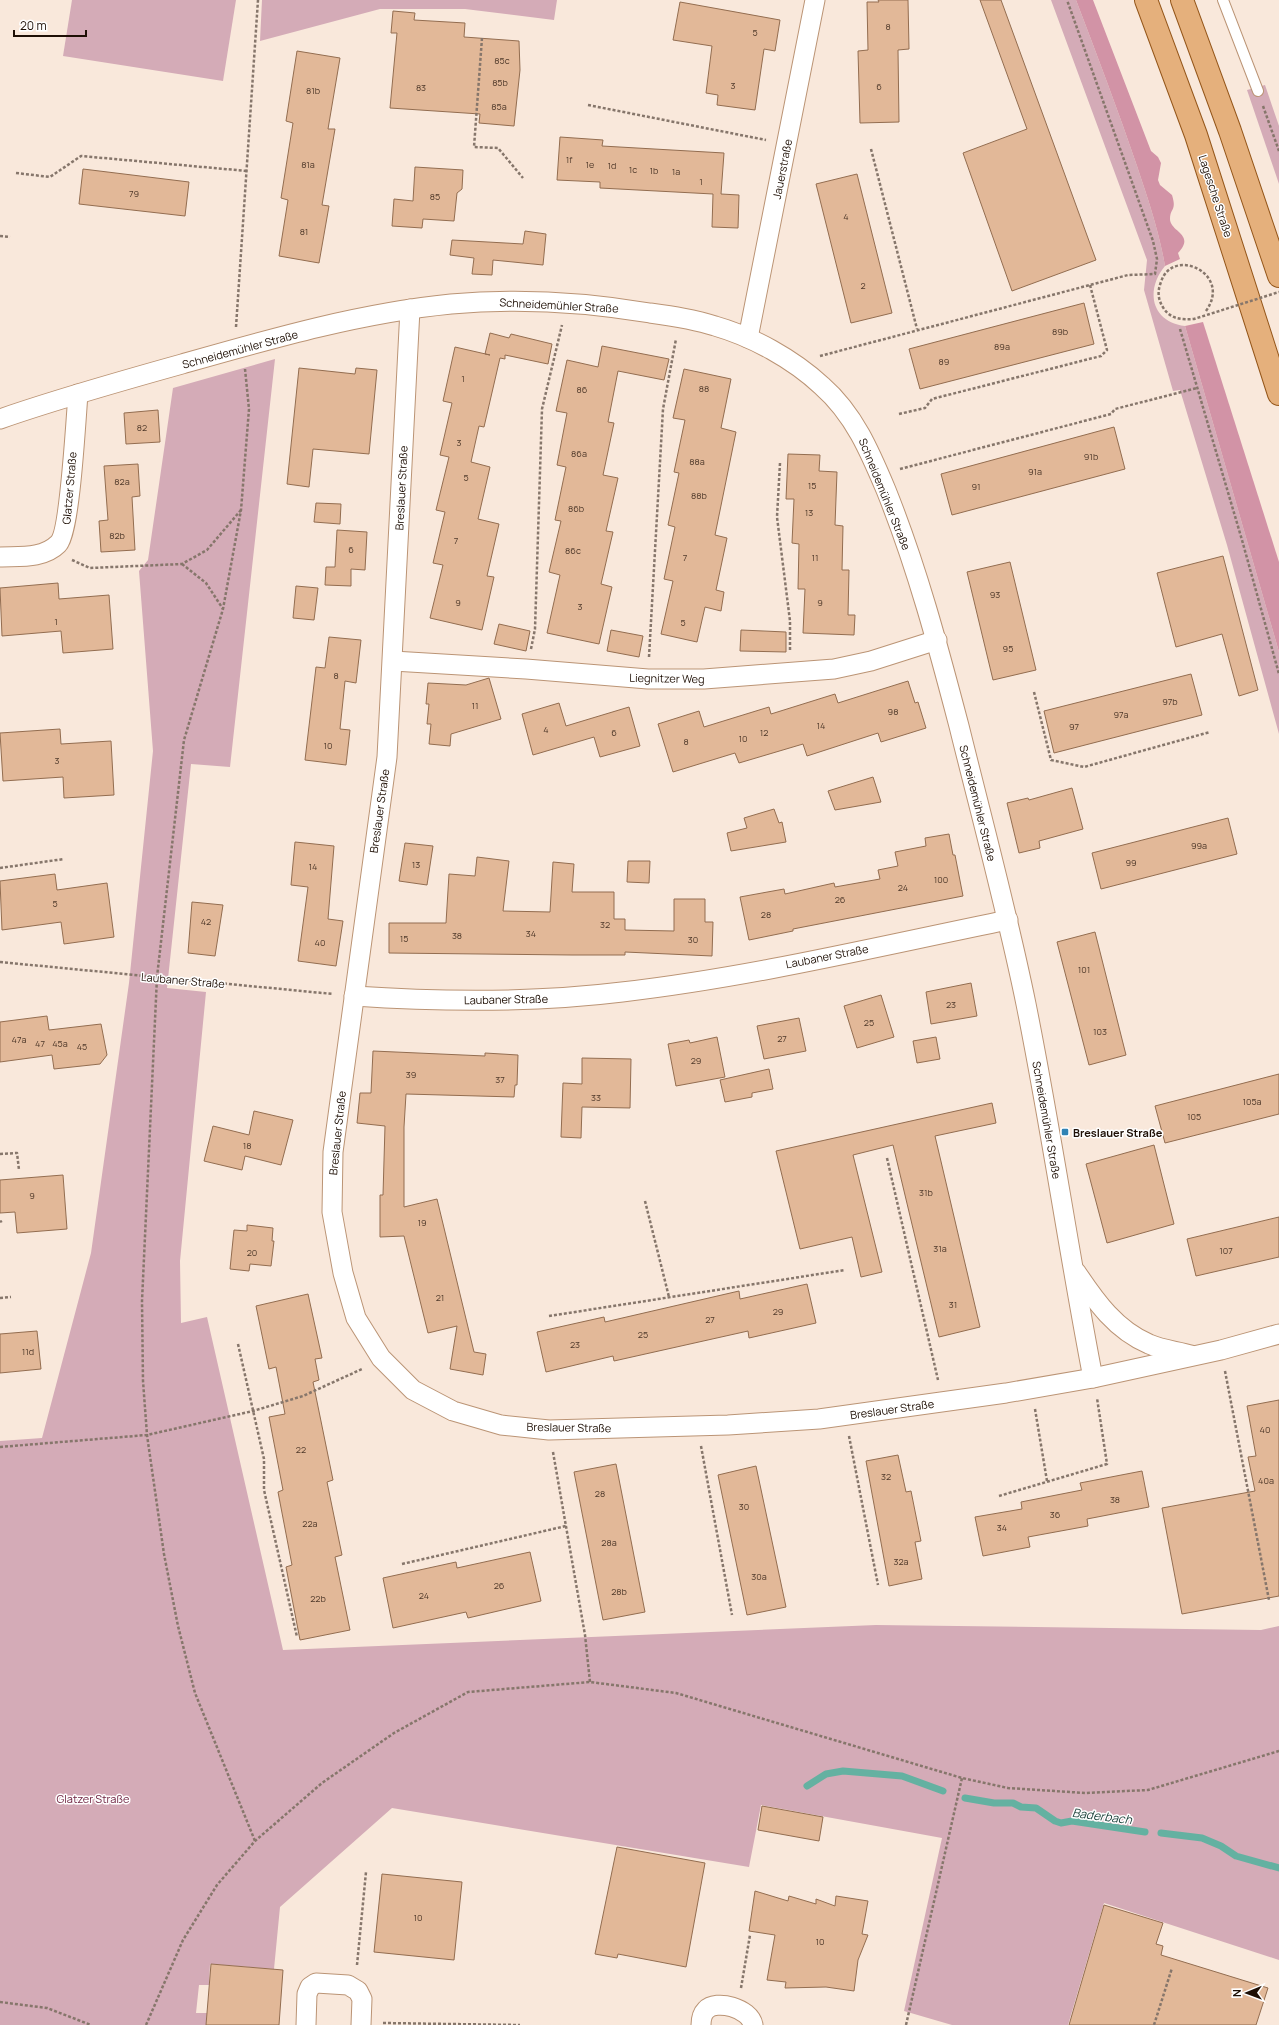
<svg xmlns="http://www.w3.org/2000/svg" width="1279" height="2025" font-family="Manrope,sans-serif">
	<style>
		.green { fill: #d4abb7 }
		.forest { fill: #d293a6 }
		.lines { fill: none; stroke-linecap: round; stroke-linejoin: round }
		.stream { stroke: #64b1a1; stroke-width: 7 }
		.building { fill: #e2b898; stroke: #936d50 }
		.lane-casing { stroke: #bb9475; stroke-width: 12 }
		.street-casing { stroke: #bb9475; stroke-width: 21 }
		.primary-casing { stroke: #94561a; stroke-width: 24 }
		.path { stroke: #86766b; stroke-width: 2.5; stroke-dasharray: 3 2; stroke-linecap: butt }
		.lane { stroke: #fff; stroke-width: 10 }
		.street { stroke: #fff; stroke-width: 19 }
		.primary { stroke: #e5b07c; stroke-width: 22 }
		.path-bridge { stroke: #86766b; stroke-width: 2.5; stroke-dasharray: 3 2; stroke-linecap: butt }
		.poi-dot { fill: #3183b4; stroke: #fff; stroke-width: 1.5 }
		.labels { text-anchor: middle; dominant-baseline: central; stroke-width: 3; stroke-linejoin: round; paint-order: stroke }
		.number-label { font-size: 9px; fill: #4f392a }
		.street-label { font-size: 11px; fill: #1e0f05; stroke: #fff }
		.poi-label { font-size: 11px; font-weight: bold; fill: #1e0f05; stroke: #fff; text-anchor: start }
		.park-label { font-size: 11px; fill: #702543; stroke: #fff }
		.water-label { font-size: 12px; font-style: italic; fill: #1e433c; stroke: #fff }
	</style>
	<rect width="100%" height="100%" fill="#f9e8db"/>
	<g class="green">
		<path d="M72 0H236L223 81 63 56Z"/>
		<path d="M262 0H557L554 20 465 9H380L260 41Z"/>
		<path d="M1051 0H1076C1097 55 1118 110 1137 166 1148 199 1159 231 1165 266 1145 290 1151 322 1185 326L1279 652V734L1227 545 1180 390 1173 391 1144 290 1147 260Z"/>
		<path d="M1265 85 1279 126V184L1247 90Z"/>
		<path d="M275 359 230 767 191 764 167 988 206 992 180 1261 181 1323 207 1317 283 1650 876 1625 1261 1630 1279 1626V1960L1104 1903 1068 2025H952L904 2011 942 1838 761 1805 749 1867 392 1808 280 1907 274 1969 210 1964 209 1985H199L196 2013H207L206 2025H0V1441L42 1438 91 1253 129 983 153 751 139 571 148 560 173 388Z"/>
	</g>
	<g class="forest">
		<path d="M1076 0H1093L1151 151 1158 157 1161 163 1158 180 1160 185 1172 195C1177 211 1170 208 1170 219 1170 232 1196 234 1178 253L1180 259 1165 266C1159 231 1148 199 1137 166 1118 110 1097 55 1076 0Z"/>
		<path d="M1203 322 1279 562V652L1185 326Z"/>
	</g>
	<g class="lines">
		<g class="stream">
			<path d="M807 1786 826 1774 843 1771 902 1776 943 1791"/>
			<path d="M965 1798 994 1803H1013L1021 1807 1036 1808 1055 1821 1061 1823 1072 1821 1145 1832"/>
			<path d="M1161 1833 1202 1838 1221 1846 1236 1856 1279 1868"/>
		</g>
	</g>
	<g class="building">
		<path d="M878 0H908L909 49 898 50 899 122 860 123 858 51 868 50 867 2H879Z"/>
		<path d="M980 0H1001L1096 260 1012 291 963 153 1027 129Z"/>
		<path d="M680 2 780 20 775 51 764 49 755 110 717 105 718 95 706 93 712 46 673 40Z"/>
		<path d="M393 11 415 13 414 20 465 23 464 37 519 41 520 70 514 126 479 123 480 114 390 108 397 33H391Z"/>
		<path d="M297 51 340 58 328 129H335L322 205 329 206 319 263 279 256 288 200 281 198 293 123 286 121Z"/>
		<path d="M560 137 603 140 602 146 724 153 721 194 739 195 738 228 712 227 713 194 600 188V182L557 180Z"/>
		<path d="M415 167 463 170 462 189 457 193 454 221 423 219 422 228 392 226 394 199 413 201Z"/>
		<path d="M83 169 189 182 185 216 79 204Z"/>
		<path d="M857 174 892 313 851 323 816 184Z"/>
		<path d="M525 231 546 234 543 265 493 260 492 275 472 274 474 258 450 255 452 240 523 244Z"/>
		<path d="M1084 303 1094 344 920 389 909 349Z"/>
		<path d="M490 333 509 338 511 334 552 344 548 364 505 355V359L500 358 484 427 479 426 471 462 490 467 478 519 499 524 487 576 494 577 482 630 430 618 443 565 433 563 445 512 436 510 449 457 440 455 452 403 443 401 455 347 490 355 485 354Z"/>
		<path d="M602 346 669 359 664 380 618 371 608 422 614 423 603 475 618 478 606 531 613 532 601 584 612 587 599 644 547 633 560 575 549 572 561 521 555 520 566 467 557 465 567 413 556 411 567 360 598 367Z"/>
		<path d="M299 368 355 374 356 368 377 370 369 454 313 449 309 487 287 484Z"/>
		<path d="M684 369 731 379 721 428 736 432 715 535 727 538 716 590 724 592 721 611 705 607 697 642 661 634 673 581 664 579 675 527 668 525 679 473 674 472 685 420 673 418Z"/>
		<path d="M158 410 160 442 126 444 124 413Z"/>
		<path d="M1114 427 1125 469 952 515 941 474Z"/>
		<path d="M788 454 820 455 819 471 837 472 835 525 843 526 842 570H849L848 615H855L854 635 803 633 805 589H798L799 544 792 543 794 499H786Z"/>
		<path d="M138 464 140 496 132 497 135 550 101 552 99 521 108 520 104 466Z"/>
		<path d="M316 503 341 504 340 524 314 522Z"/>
		<path d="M337 530 367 532 365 570 351 569V586L325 585 326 567H335Z"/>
		<path d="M1223 556 1258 690 1239 696 1222 634 1176 647 1157 573Z"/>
		<path d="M1010 562 1036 670 993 680 967 572Z"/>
		<path d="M58 583 59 599 109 595 113 649 63 653 61 631 2 636 0 588Z"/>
		<path d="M296 586 318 588 314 620 293 618Z"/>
		<path d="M499 624 530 631 526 651 494 644Z"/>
		<path d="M611 630 643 636 639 657 607 651Z"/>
		<path d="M741 630 786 632V652L740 651Z"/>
		<path d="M329 637 361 640 356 683 345 681 340 729 350 730 346 765 305 760 316 667 325 668Z"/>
		<path d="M1191 674 1202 715 1054 753 1044 711Z"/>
		<path d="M489 678 501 719 451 734 450 746 429 744 431 724H427L429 704H426L428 683 466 685Z"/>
		<path d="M908 681 915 703 918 702 926 728 881 742 878 733 807 756 803 744 739 763 735 753 673 772 658 724 699 711 704 727 769 707 771 714 835 694 838 703Z"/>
		<path d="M559 703 566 726 629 707 640 746 600 757 594 737 533 755 522 714Z"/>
		<path d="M60 729 61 744 111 741 114 795 64 798 63 777 3 781 0 733Z"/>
		<path d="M873 777 881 802 835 810 828 791Z"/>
		<path d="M1072 788 1083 829 1039 841 1040 848 1019 853 1007 803 1028 798 1029 800Z"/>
		<path d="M774 809 779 823 782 822 786 842 731 851 727 833 747 828 744 818Z"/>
		<path d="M1228 818 1237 854 1101 889 1092 853Z"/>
		<path d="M949 834 953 855H955L963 896 793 929V931L749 940 740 897 784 889 785 894 834 883 835 887 880 879 878 870 898 866 895 852 926 846 925 838Z"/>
		<path d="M295 842 334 846 328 919 343 921 336 966 298 961 308 887 291 885Z"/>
		<path d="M405 843 433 846 427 885 399 881Z"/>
		<path d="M477 857 509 861 503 911 550 912 553 862 574 864 572 892H614V919H625V930L674 931V899H705V922H713L712 956 625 952V955H572L389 953V923H446L449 874 475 876Z"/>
		<path d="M628 861H650L649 883 627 882Z"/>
		<path d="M55 874 57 890 107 883 114 937 64 944 61 922 2 930 0 881Z"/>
		<path d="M192 902 223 905 215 956 188 953Z"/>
		<path d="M1095 932 1126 1055 1089 1065 1057 942Z"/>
		<path d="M971 983 977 1016 931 1024 926 992Z"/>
		<path d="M881 995 894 1037 857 1048 844 1006Z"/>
		<path d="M47 1016 49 1030 101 1024 107 1055 100 1064 54 1069 52 1055 0 1062V1022Z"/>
		<path d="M799 1018 806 1051 764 1059 757 1026Z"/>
		<path d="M717 1037 725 1077 676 1086 668 1044 689 1040 690 1043Z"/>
		<path d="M936 1037 940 1059 917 1063 913 1041Z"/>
		<path d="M373 1051 485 1056V1053L518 1055 517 1085H515L514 1097 406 1094 404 1127V1207L437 1199 474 1352 486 1354 483 1375 450 1369 457 1326 428 1333 404 1236 380 1237V1195H383L385 1126 357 1123 360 1093H371Z"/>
		<path d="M582 1058 631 1059 630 1108 582 1107 581 1138 561 1137 563 1083 582 1084Z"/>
		<path d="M769 1069 773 1089 752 1093V1097L725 1102 720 1080Z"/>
		<path d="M1279 1074V1114L1165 1143 1155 1106Z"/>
		<path d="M992 1103 996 1123 935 1136 980 1327 939 1337 893 1145 853 1155 882 1272 861 1277 852 1237 800 1249 776 1151Z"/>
		<path d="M254 1111 293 1120 281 1165 245 1156 242 1170 204 1161 213 1126 249 1135Z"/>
		<path d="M1154 1145 1174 1224 1107 1243 1086 1164Z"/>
		<path d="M63 1175 67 1229 17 1233 15 1212 0 1213V1180Z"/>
		<path d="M1279 1217V1257L1196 1276 1187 1239Z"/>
		<path d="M247 1225 273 1228 272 1241H274L271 1266 250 1264 249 1271 230 1269 234 1230 247 1231Z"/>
		<path d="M807 1284 816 1323 749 1338 748 1331 614 1361 613 1356 546 1372 537 1332 604 1317 605 1322 739 1291 740 1299Z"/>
		<path d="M308 1294 322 1358 315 1359 319 1380 313 1382 333 1480 327 1482 342 1555 335 1557 350 1630 300 1640 286 1567 292 1565 278 1492 283 1490 269 1417 285 1414 276 1367 269 1369 256 1306Z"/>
		<path d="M37 1331 41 1369 0 1373V1334Z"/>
		<path d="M1279 1400V1596L1182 1614 1162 1508 1255 1491 1248 1457 1256 1456 1247 1406Z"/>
		<path d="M898 1455 906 1492 911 1491 921 1541 915 1542 922 1579 889 1586 866 1461Z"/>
		<path d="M616 1464 645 1612 603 1620 574 1472Z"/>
		<path d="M756 1466 786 1607 747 1615 718 1475Z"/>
		<path d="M1142 1471 1149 1507 1087 1519 1088 1526 1028 1537 1030 1547 983 1556 975 1517 1022 1509 1021 1502 1082 1490 1080 1483Z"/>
		<path d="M530 1552 541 1601 468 1618 466 1612 393 1628 383 1578 456 1562 457 1568Z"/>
		<path d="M762 1806 823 1817 819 1841 758 1830Z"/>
		<path d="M617 1847 705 1863 686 1967 618 1954 617 1958 595 1954Z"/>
		<path d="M382 1874 462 1882 454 1960 374 1952Z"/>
		<path d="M755 1891 788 1901 789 1896 816 1904V1899L835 1906 836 1896 868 1901 862 1934 868 1935 858 1960 854 1991 826 1987 785 1988 786 1982 767 1980 775 1935 749 1931Z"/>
		<path d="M1104 1905 1163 1923 1156 1944 1163 1946 1161 1955 1268 1988 1256 2025H1069Z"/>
		<path d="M211 1964 283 1970 279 2025H206Z"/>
	</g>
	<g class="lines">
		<defs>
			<path id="lane" d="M1223 0 1258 91"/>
			<g id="street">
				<path d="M410 309 387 757 333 1152 332 1212 343 1273 356 1318 381 1358 413 1390 453 1411 501 1425 549 1430 728 1425 819 1419 1006 1393 1093 1378 1221 1350 1279 1334"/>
				<path d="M748 338 815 0"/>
				<path d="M0 419C60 398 121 381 182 364 270 339 360 313 451 304 517 298 585 302 650 313 672 316 694 319 715 326 753 337 793 359 822 386 854 414 870 452 886 490 917 567 938 646 959 726 982 819 1007 911 1026 1004 1051 1128 1069 1254 1093 1378"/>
				<path d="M0 557C19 556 43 559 58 544 70 533 76 417 78 394"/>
				<path d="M393 661 526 669 648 679H704L834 669 871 661 937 640"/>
				<path d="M354 996C443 1002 533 1003 622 992 752 977 880 946 1008 920"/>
				<path d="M1076 1272C1096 1302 1116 1330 1149 1344 1162 1350 1178 1351 1191 1355"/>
				<path d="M306 2025 307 1994 310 1987 316 1983 348 1985 358 1991 362 1999 361 2025"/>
				<path d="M701 2025C701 2020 702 2014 706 2010 716 1999 750 2008 753 2025"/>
			</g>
			<g id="primary">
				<path d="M1146 0 1196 135 1279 394"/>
				<path d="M1182 0 1230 131 1279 276"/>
			</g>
		</defs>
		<use href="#lane" class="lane-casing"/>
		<use href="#street" class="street-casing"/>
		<use href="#primary" class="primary-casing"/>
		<g class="path">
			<path d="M482 38 474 147 498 148 523 178"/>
			<path d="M588 105 766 140"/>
			<path d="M1263 106 1279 151"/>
			<path d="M871 149 917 329"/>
			<path d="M16 173 50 177 81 156 247 171"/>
			<path d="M0 236 10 237"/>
			<path d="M236 327 258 0"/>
			<path d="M1180 329 1242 540 1279 674"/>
			<path d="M820 356 1128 275 1155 274 1157 259 1153 241 1067 0"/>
			<path d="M245 369 249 409 241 510 223 609 184 740 157 977 142 1301 143 1381 147 1435 164 1554 178 1626 195 1693 255 1841"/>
			<path d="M899 414 925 408 932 399 1101 356 1107 350 1090 285"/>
			<path d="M780 463 777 517 790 621V650"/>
			<path d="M900 469 1111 414 1115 409 1197 388"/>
			<path d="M72 560 90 568 182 564 207 550 241 510"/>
			<path d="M182 564 206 583 223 609"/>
			<path d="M531 649 535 629 542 409 562 325"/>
			<path d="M649 657 663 409 676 339"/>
			<path d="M1034 692 1051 760 1084 767 1210 732"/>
			<path d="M0 868 64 859"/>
			<path d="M0 962 333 994"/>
			<path d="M0 1154 17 1153 19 1170"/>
			<path d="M887 1158 938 1380"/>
			<path d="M645 1201 669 1297"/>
			<path d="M0 1222 2 1221"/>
			<path d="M0 1298 11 1297"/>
			<path d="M549 1316 845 1270"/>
			<path d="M238 1344 264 1459V1490L297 1637"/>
			<path d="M1225 1371 1269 1600"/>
			<path d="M1035 1409 1047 1481"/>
			<path d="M849 1436 878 1585"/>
			<path d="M701 1446 732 1615"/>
			<path d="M0 1447 147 1435 253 1411 303 1396 362 1369"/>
			<path d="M553 1452 585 1635 590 1682"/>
			<path d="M999 1496 1107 1464 1097 1398"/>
			<path d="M402 1564 566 1526"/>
			<path d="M357 1965 366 1872"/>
			<path d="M741 1988 750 1935"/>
			<path d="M0 2002 47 2008 91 2025"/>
			<path d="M383 2023 520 2025"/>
			<path d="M146 2025 183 1940 217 1885 255 1841 322 1783 394 1733 468 1692 590 1682 676 1693 962 1778 1008 1788 1085 1793 1148 1790 1279 1751"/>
			<path d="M906 2025 962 1778"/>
			<path d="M1154 2025 1172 1968"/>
		</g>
		<use href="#lane" class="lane"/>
		<use href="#street" class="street"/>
		<use href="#primary" class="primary"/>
		<path class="path-bridge" d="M1206 311C1233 273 1172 246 1161 282 1157 292 1158 300 1164 309 1171 319 1182 320 1194 319L1279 292"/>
	</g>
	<rect class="poi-dot" x="1061" y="1128" width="8" height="8" rx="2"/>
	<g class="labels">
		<g class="number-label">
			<text x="888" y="26">8</text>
			<text x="755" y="32">5</text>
			<text x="502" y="60">85c</text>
			<text x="500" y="82">85b</text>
			<text x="733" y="85">3</text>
			<text x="879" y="86">6</text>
			<text x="421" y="87">83</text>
			<text x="313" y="90">81b</text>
			<text x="499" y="106">85a</text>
			<text x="569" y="159">1f</text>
			<text x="308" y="164">81a</text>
			<text x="590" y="164">1e</text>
			<text x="612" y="165">1d</text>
			<text x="633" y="169">1c</text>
			<text x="654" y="170">1b</text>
			<text x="676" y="171">1a</text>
			<text x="701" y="181">1</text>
			<text x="134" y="193">79</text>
			<text x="435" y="196">85</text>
			<text x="846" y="216">4</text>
			<text x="304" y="231">81</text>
			<text x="863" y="285">2</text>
			<text x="1060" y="331">89b</text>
			<text x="1002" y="346">89a</text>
			<text x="944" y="361">89</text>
			<text x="463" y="378">1</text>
			<text x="704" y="388">88</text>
			<text x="582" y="389">86</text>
			<text x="142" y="427">82</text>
			<text x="459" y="442">3</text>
			<text x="579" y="453">86a</text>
			<text x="1091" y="456">91b</text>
			<text x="697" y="461">88a</text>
			<text x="1035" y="471">91a</text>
			<text x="466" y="477">5</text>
			<text x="122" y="481">82a</text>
			<text x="812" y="485">15</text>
			<text x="976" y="486">91</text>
			<text x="699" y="495">88b</text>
			<text x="576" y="508">86b</text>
			<text x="809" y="512">13</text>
			<text x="117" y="535">82b</text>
			<text x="456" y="540">7</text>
			<text x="351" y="549">6</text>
			<text x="573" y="550">86c</text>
			<text x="685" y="557">7</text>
			<text x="815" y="557">11</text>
			<text x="995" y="594">93</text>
			<text x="458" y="602">9</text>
			<text x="820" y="602">9</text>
			<text x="580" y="606">3</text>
			<text x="56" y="621">1</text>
			<text x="683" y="622">5</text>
			<text x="1008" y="648">95</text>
			<text x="336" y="675">8</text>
			<text x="1170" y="701">97b</text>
			<text x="475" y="705">11</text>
			<text x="893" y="711">98</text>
			<text x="1121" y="714">97a</text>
			<text x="821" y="725">14</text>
			<text x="1074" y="726">97</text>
			<text x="546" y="729">4</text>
			<text x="614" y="732">6</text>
			<text x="764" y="732">12</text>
			<text x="743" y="738">10</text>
			<text x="686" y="741">8</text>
			<text x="328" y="745">10</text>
			<text x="57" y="760">3</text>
			<text x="1199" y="845">99a</text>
			<text x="1131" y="862">99</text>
			<text x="416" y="864">13</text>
			<text x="313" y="866">14</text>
			<text x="941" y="879">100</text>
			<text x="903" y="887">24</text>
			<text x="840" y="899">26</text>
			<text x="55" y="903">5</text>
			<text x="766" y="914">28</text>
			<text x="206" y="921">42</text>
			<text x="605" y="924">32</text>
			<text x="531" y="933">34</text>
			<text x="457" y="935">38</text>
			<text x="404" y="938">15</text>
			<text x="693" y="939">30</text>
			<text x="320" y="942">40</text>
			<text x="1084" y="969">101</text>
			<text x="951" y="1004">23</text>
			<text x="869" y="1022">25</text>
			<text x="1100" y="1031">103</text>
			<text x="782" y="1038">27</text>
			<text x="19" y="1039">47a</text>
			<text x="40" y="1043">47</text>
			<text x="60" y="1043">45a</text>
			<text x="82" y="1046">45</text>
			<text x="696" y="1060">29</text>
			<text x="411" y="1074">39</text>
			<text x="500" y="1079">37</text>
			<text x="596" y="1097">33</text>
			<text x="1252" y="1101">105a</text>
			<text x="1194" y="1116">105</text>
			<text x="247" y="1145">18</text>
			<text x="926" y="1192">31b</text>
			<text x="32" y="1195">9</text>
			<text x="422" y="1222">19</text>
			<text x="940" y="1248">31a</text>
			<text x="1226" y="1250">107</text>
			<text x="252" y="1252">20</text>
			<text x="440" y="1297">21</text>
			<text x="953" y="1304">31</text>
			<text x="778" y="1311">29</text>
			<text x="710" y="1319">27</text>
			<text x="643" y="1334">25</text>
			<text x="575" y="1344">23</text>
			<text x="28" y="1351">11d</text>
			<text x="1265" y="1429">40</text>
			<text x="301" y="1449">22</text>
			<text x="886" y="1476">32</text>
			<text x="1266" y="1480">40a</text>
			<text x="600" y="1493">28</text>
			<text x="1115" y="1499">38</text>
			<text x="744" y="1506">30</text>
			<text x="1055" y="1514">36</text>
			<text x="310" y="1523">22a</text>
			<text x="1002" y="1527">34</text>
			<text x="609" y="1542">28a</text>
			<text x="901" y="1561">32a</text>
			<text x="759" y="1576">30a</text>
			<text x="499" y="1585">26</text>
			<text x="619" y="1591">28b</text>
			<text x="424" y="1595">24</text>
			<text x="318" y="1598">22b</text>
			<text x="418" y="1917">10</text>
			<text x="820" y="1941">10</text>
		</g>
		<g class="street-label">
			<text transform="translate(782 169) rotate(-79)">Jauerstraße</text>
			<text transform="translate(1216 196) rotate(72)">Lagesche Straße</text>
			<text transform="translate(559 305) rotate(3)">Schneidemühler Straße</text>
			<text transform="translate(240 349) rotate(-15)">Schneidemühler Straße</text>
			<text transform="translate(69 488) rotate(-85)">Glatzer Straße</text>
			<text transform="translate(401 488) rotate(-87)">Breslauer Straße</text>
			<text transform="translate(885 494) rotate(68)">Schneidemühler Straße</text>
			<text transform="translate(667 678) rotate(1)">Liegnitzer Weg</text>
			<text transform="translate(978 803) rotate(76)">Schneidemühler Straße</text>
			<text transform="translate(379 811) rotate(-82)">Breslauer Straße</text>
			<text transform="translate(827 956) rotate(-11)">Laubaner Straße</text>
			<text transform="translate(183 980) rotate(5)">Laubaner Straße</text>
			<text transform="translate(506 999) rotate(-1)">Laubaner Straße</text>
			<text transform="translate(1047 1120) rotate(80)">Schneidemühler Straße</text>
			<text transform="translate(337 1133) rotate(-84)">Breslauer Straße</text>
			<text transform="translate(892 1409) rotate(-8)">Breslauer Straße</text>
			<text transform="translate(569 1427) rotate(1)">Breslauer Straße</text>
		</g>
		<g class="poi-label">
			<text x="1073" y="1132">Breslauer Straße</text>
		</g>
		<g class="park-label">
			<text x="93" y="1798">Glatzer Straße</text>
		</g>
		<g class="water-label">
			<text transform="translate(1102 1816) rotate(7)">Baderbach</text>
		</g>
	</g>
	<g transform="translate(1247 1993) rotate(269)" stroke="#ffffff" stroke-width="3" paint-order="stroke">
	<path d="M0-3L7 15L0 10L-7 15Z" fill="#1e0f05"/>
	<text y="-6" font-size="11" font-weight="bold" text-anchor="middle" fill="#1e0f05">N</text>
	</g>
	<path d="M14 30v6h72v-6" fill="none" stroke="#1e0f05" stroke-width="2"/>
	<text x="20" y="30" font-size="12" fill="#1e0f05" stroke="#ffffff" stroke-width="3" paint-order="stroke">20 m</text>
</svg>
